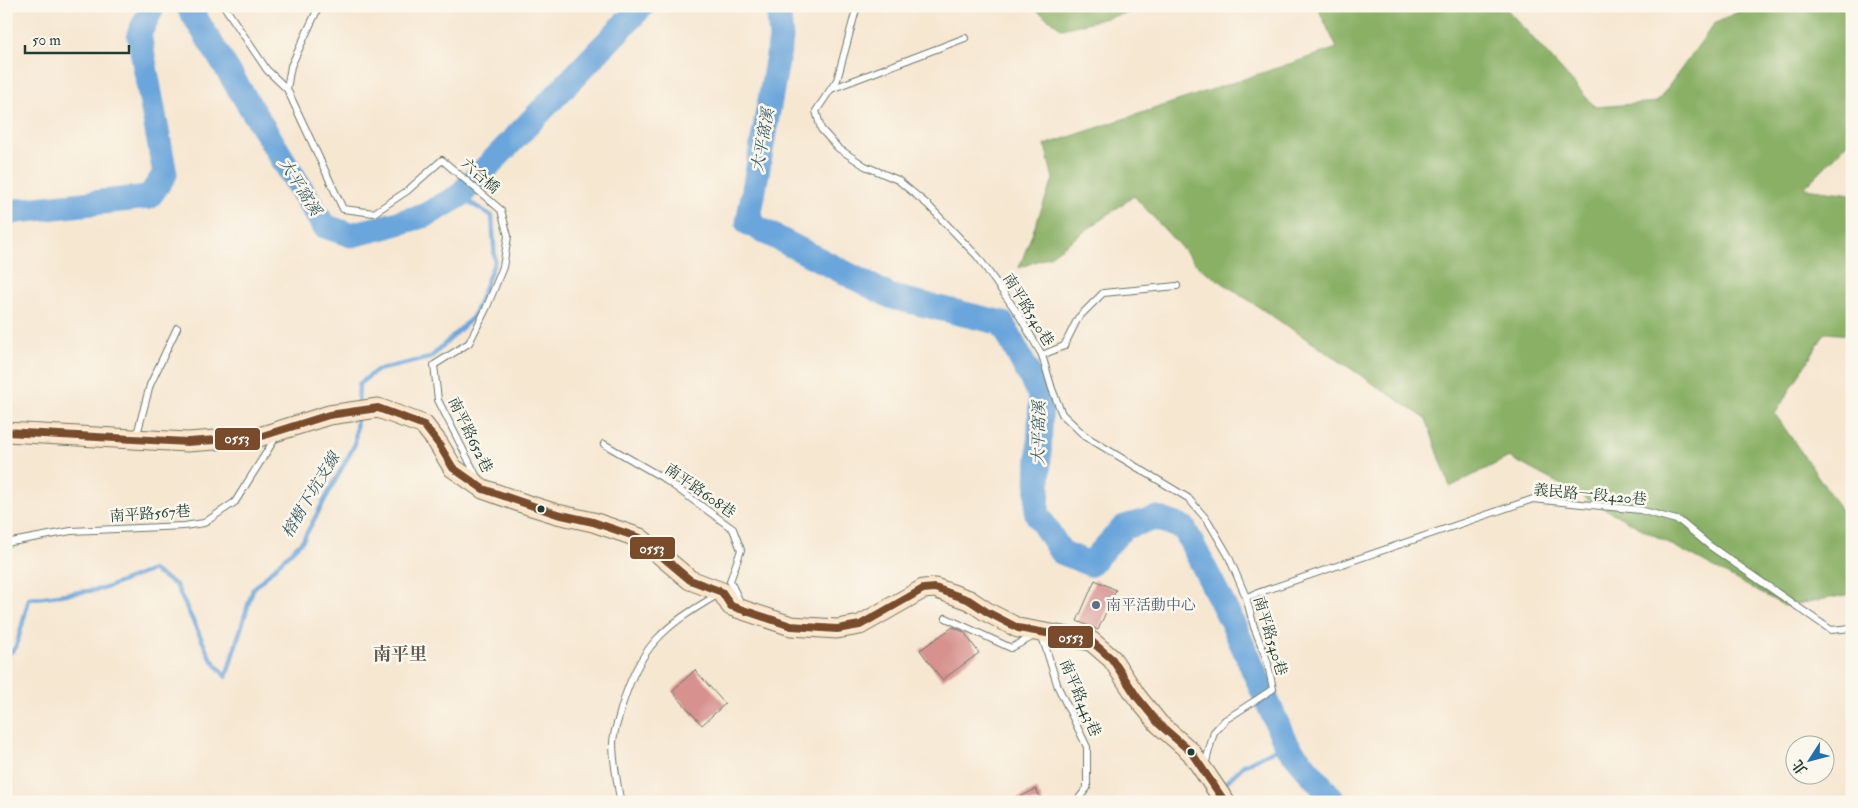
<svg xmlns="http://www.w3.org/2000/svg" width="1858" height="808" font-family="'IM FELL Double Pica','Noto Serif TC',serif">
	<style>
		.forest { fill: #8ab066; stroke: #54764d }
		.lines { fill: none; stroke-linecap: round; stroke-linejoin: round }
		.stream { stroke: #6aa6db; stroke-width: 4.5 }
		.river { stroke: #6aa6db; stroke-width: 25 }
		.building { fill: #d7928f }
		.lane-casing { stroke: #6a786b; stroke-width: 8 }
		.secondary-casing { stroke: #6a786b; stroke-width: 21 }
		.lane { stroke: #fff; stroke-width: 6 }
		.secondary { stroke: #ffe4c6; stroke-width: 19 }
		.bus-1-casing { stroke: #fbf7ec; stroke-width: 11 }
		.bus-1 { stroke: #7a4b2a; stroke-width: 8 }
		.bus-dot { fill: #1f3d34; stroke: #fbf7ec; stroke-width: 2 }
		.service-dot { fill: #5c6f8a; stroke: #fbf7ec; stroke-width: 2 }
		.labels { text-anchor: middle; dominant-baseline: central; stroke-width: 5; stroke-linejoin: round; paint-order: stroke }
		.street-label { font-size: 15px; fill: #1f3d34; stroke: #fbf7ec }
		.service-label { font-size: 15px; fill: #4e5e75; stroke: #fbf7ec; text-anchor: start }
		.water-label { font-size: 16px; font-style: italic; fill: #365c66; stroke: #fbf7ec }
		.quarter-label { font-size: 18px; font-weight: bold; fill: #5f5b54; stroke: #fbf7ec }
		.line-badge { stroke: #fbf7ec; stroke-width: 2 }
		.badge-label { font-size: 14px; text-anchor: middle; font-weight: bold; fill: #fff }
	</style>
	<rect width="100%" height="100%" fill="#fbf7ec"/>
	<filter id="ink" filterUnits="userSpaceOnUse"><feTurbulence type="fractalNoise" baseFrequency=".02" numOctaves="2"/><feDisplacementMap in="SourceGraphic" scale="10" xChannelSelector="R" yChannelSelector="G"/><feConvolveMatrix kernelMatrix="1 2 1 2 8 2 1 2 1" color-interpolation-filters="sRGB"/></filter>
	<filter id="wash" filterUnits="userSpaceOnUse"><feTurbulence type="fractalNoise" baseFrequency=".0096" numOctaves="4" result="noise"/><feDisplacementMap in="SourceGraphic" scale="20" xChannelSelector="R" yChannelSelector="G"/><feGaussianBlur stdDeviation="1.12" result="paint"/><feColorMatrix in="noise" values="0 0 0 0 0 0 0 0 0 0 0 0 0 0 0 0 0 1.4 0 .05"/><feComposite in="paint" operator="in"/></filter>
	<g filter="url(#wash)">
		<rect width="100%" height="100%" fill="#f6e7d1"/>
		<g class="forest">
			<path d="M1031 6H1155L1062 29Z"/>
			<path d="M1317 6H1504L1595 107 1657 102 1714 24 1750 6H1852V139L1804 188 1852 194V335L1825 333 1775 414 1852 526V594L1785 606 1509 457 1450 487 1426 419 1199 267 1134 196 1050 256 1019 268 1053 179 1045 145 1337 48Z"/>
		</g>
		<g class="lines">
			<g class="stream">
				<path d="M358 407 359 384 377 370 430 358 473 317 495 261 492 216 459 196"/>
				<path d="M6 657 16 647 29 599 103 589 152 570 176 585 210 657 226 677 253 589 303 540 355 444 357 415"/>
				<path d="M1221 787 1244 765 1286 744"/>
				<path d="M1206 802 1214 794"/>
			</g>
			<g class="river">
				<path d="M188 6 324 226 351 235 384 227 426 215 459 196 642 6"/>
				<path d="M778 6 781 39 748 223 892 297 1002 323 1041 397 1037 514 1061 552 1090 564 1124 527 1157 518 1184 528 1234 626 1286 744 1335 802"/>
				<path d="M6 214 17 211 149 197 165 174 139 34 153 6"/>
			</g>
		</g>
		<g id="blocks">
			<g class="building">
				<path d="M1095 580 1116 590 1098 630 1077 621Z"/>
				<path d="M953 627 964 632 979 653 942 680 920 650Z"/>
				<path d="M695 670 725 704 702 725 672 691Z"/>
				<path d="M1036 789 1043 802H1010Z"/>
			</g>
		</g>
	</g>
	<g filter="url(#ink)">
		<use href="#blocks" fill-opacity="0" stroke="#6a786b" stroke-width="1"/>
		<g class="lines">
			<defs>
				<g id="lane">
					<path d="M224 6 267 70 287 89"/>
					<path d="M319 6 291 66 287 89 343 209 374 213 407 191 442 160 501 210 508 236 503 267 486 309 469 343 434 365 438 400 478 479"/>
					<path d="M857 6 837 80 816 111 821 129 838 148 865 166 898 180 928 205 978 257 1019 315 1042 355 1052 389 1062 414 1085 436 1188 498 1208 521 1228 555 1246 597 1254 627 1267 660 1273 689 1225 720 1214 732 1205 765"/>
					<path d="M831 89 965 38"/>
					<path d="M1042 355 1064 346 1078 318 1103 293 1177 286"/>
					<path d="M136 438 150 385 177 328"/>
					<path d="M604 444 663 478 733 529 741 550 730 581 741 604"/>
					<path d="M6 543 71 531 184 526 204 523 235 502 276 437"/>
					<path d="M1246 597 1533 499 1640 510 1680 521 1710 546 1831 630 1852 628"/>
					<path d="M946 618 1011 648 1034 636"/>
					<path d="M1042 636 1058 687 1087 747V788L1076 802"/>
					<path d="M618 802 620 799C617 781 613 761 613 743 613 732 619 719 621 709 639 646 664 626 719 594"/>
				</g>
				<path id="secondary" d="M6 432 187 442 259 437 329 415 378 408 424 425 438 443 453 468 483 489 525 504 557 514 593 522 640 538 690 580 722 592 731 606 791 626 837 629 860 625 923 589 935 588 969 600 987 612 1018 628 1091 641 1112 659 1137 697 1159 724 1191 752 1225 802"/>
			</defs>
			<use href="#lane" class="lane-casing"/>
			<use href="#secondary" class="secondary-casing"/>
			<use href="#lane" class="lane"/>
			<use href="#secondary" class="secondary"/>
			<defs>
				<path id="bus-1" d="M6 432 187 442 259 437 329 415 378 408 424 425 438 443 453 468 483 489 557 514 593 522 640 538 690 580 722 592 731 606 791 626 837 629 860 625 923 589 935 588 969 600 987 612 1018 628 1091 641 1112 659 1137 697 1159 724 1191 752 1225 802"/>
			</defs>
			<use href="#bus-1" class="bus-1-casing"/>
			<use href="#bus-1" class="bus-1"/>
		</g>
	</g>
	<g class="bus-dot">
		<circle cx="541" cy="509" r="4.5"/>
		<circle cx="1191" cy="752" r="4.5"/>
	</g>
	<circle class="service-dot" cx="1096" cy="605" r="5"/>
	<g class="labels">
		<g class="street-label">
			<text transform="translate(480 176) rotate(41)">六合橋</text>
			<text transform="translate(1028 310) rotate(58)">南平路540巷</text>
			<text transform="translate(470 435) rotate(64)">南平路652巷</text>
			<text transform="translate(700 491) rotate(35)">南平路608巷</text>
			<text transform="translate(1590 495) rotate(5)">義民路一段420巷</text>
			<text transform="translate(150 514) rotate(-4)">南平路567巷</text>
			<text transform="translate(1270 636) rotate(73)">南平路540巷</text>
			<text transform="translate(1080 698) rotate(67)">南平路443巷</text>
		</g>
		<g class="service-label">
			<text x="1106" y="605">南平活動中心</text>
		</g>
		<g class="water-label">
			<text transform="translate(763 140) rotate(-80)">大平窩溪</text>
			<text transform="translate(300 187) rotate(58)">大平窩溪</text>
			<text transform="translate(1039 433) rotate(-89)">大平窩溪</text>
			<text transform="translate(311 495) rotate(-59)">榕樹下坑支線</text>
		</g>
		<g class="quarter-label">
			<text x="400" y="654">南平里</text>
		</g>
	</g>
	<g class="line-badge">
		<rect x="214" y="427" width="47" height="24" rx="5" fill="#7a4b2a"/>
		<rect x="629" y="536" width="47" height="24" rx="5" fill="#7a4b2a"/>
		<rect x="1047" y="625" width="47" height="24" rx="5" fill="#7a4b2a"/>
	</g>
	<g class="badge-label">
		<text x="237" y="443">0553</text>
		<text x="652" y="553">0553</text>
		<text x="1071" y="642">0553</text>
	</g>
	<rect width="1858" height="808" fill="none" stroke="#fbf7ec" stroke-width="25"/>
	<g transform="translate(1810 760) rotate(234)"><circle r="24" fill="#fbf7ec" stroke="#a3ada2"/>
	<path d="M0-4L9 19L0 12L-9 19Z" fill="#1f6fb2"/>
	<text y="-8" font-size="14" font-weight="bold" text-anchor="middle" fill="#1f3d34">北</text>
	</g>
	<path d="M25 45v8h104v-8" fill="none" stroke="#1f3d34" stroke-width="2.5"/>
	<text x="32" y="45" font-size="15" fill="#1f3d34" stroke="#fbf7ec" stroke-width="4" paint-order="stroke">50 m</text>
</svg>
